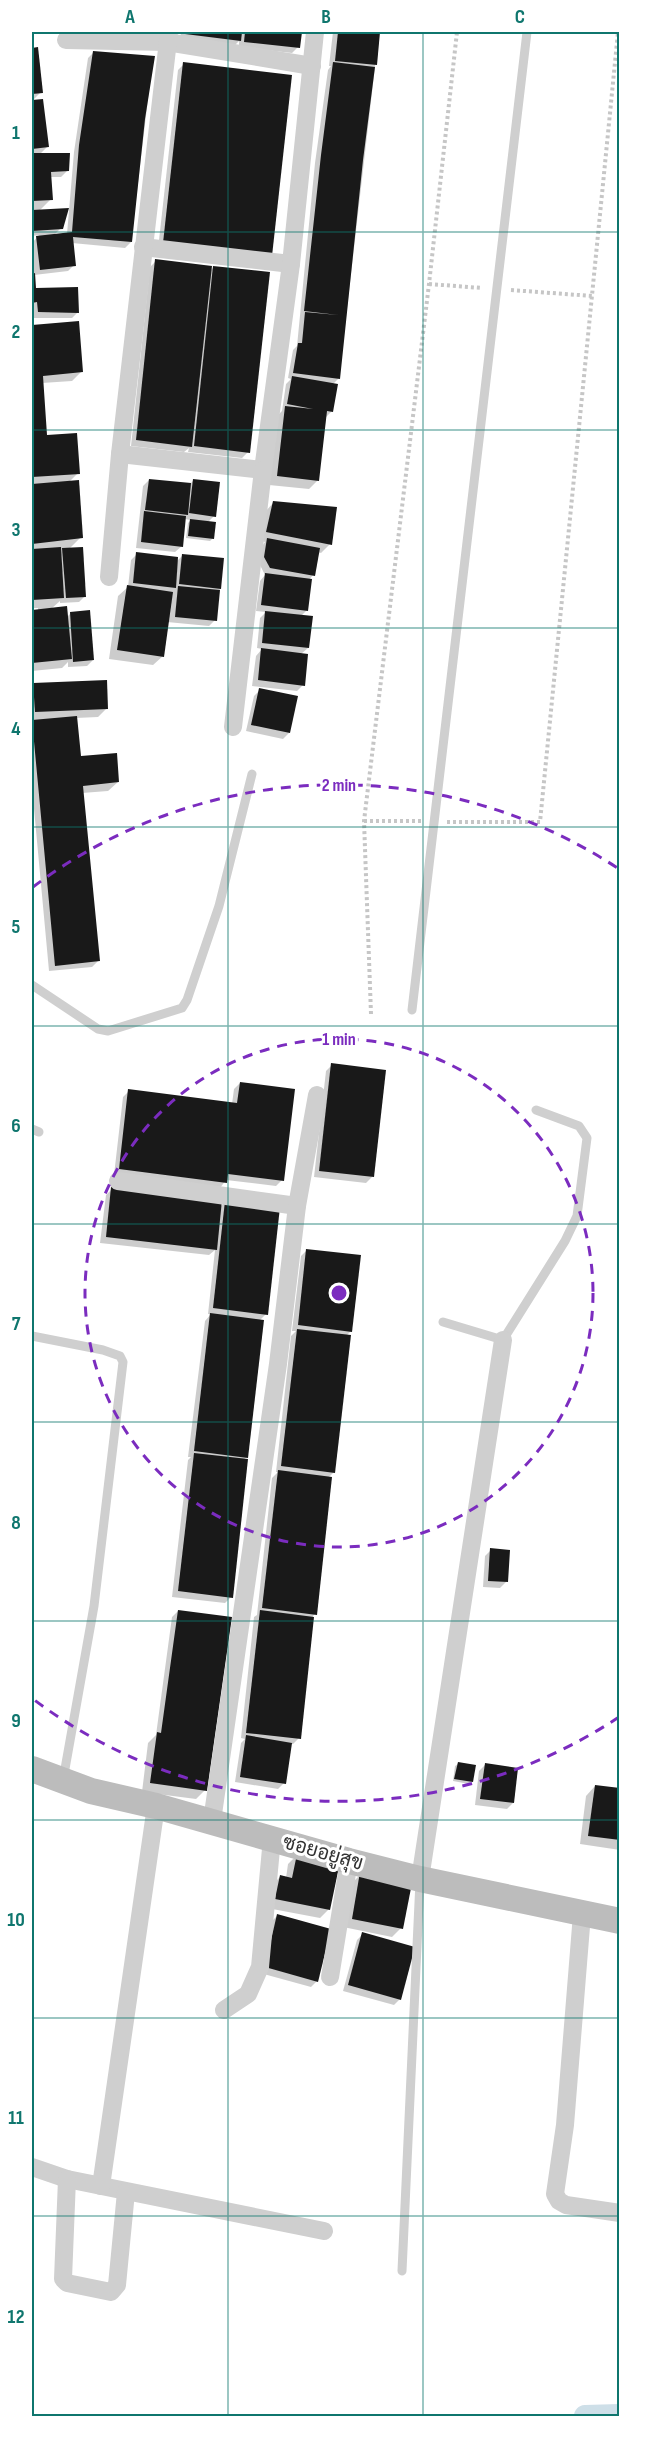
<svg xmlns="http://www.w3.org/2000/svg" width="651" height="2448" font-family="'Sofia Sans Condensed',Sarabun,sans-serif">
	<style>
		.shadow { fill: #0003 }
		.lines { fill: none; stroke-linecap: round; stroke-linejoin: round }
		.canal { stroke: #cedfe8; stroke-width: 22 }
		.building { fill: #191919 }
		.path { stroke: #c6c6c6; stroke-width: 4; stroke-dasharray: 3 3; stroke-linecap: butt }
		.lane { stroke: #cfcfcf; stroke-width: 9 }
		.street { stroke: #cfcfcf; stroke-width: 18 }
		.secondary { stroke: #bcbcbc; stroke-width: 26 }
		.grid { fill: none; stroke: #0f766e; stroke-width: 1.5; stroke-opacity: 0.55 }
		.ring { fill: none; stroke: #7b2cbf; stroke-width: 3; stroke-dasharray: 10 8 }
		.labels { text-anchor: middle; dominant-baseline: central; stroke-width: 6; stroke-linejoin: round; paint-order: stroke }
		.street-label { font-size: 20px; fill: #323232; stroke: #fff }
		.centre { fill: #7b2cbf; stroke: #fff; stroke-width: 3 }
		.ring-label { font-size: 18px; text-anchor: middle; font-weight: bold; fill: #7b2cbf; stroke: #fff; stroke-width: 6; stroke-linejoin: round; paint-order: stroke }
		.neatline { fill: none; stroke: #0f766e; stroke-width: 2 }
		.grid-label { font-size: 20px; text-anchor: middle; font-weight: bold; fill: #0f766e }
	</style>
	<rect width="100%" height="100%" fill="#fff"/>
	<g class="shadow">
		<path d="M89 32H156V34Z"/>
		<path d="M181 32H300L298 47 292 53 239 47V41L234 46 180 40Z"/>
		<path d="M333 32H379L339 378 333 384 332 411 326 417 318 480 309 489 269 485 276 417 282 411 286 384 291 379 288 378 293 350 297 346 315 163 328 70 331 66H329Z"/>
		<path d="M37 49 41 92 32 101 47 147 40 154 67 171 61 177H50L51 199 39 211 61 228 53 236 67 234 74 152 88 58 94 52 153 57 131 242 125 248 72 243 74 265 68 271 34 275 35 290 78 312 72 318H33L32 275H34L32 243 39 235 32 236V50Z"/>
		<path d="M184 64 291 76 158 249 178 70Z"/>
		<path d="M156 261 209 272 214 267 248 452 242 458 188 452 189 448 184 452 131 446 150 267Z"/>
		<path d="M78 323 81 372 72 381 42 383 46 437 78 473 69 482 81 537 69 549 85 596 79 602 60 603V601L51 609 67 617 71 613 93 660 87 666 68 667V662L62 668 32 671V611L38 610V608H32V326Z"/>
		<path d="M149 480 189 485 194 480 214 516 208 522 213 538 210 541 186 538 188 523 191 520 184 519 182 546 175 552 136 548 143 486Z"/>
		<path d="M274 502 330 544 321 553 318 552 313 575 309 580 307 610 301 616 308 648 301 654 303 685 297 691 252 686 256 656 262 649 257 648 260 618 266 612 256 611 260 581 265 575 259 563 262 546 265 542 258 540 265 512Z"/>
		<path d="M137 554 176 562 183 555 220 588 215 620 209 626 167 622 163 656 153 665 109 659 118 596 128 587 131 560Z"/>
		<path d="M34 685 107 708 98 717 76 718 77 758 118 782 108 791 82 793 98 961 92 967 49 971 33 798H32V722L34 720H32V687Z"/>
		<path d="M260 690 289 733 283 739 246 731 254 696Z"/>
		<path d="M332 1065 372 1177 366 1183 314 1177 326 1071Z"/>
		<path d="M240 1083 282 1180 276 1186 226 1180 220 1188 114 1175 123 1097 129 1091 232 1104 234 1089Z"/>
		<path d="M112 1189 220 1207 225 1202 266 1314 259 1321 247 1457 243 1460 231 1597 225 1603 172 1597 188 1460 191 1457H188L205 1321 211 1314H208L215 1250 209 1255 100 1243 106 1195Z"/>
		<path d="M307 1250 351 1331 346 1336 334 1472 328 1478 315 1614 313 1616 299 1738 293 1744H290L284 1783 278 1789 235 1782 241 1743 245 1739 241 1738 254 1617 257 1615 272 1478 278 1472H276L291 1336 296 1331H292L301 1256Z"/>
		<path d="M491 1550 506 1582 500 1588 483 1587 485 1556Z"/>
		<path d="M178 1611 205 1790 196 1799 142 1792 148 1743 156 1735 172 1617Z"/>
		<path d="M458 1764 472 1781 469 1784 453 1781 455 1766Z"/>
		<path d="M485 1765 513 1803 507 1809 475 1805 479 1771Z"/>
		<path d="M595 1786 620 1790V1850L580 1844 586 1796Z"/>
		<path d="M297 1855 329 1909 320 1918 267 1908 271 1886 280 1877 286 1878 288 1864Z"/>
		<path d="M361 1874 401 1928 392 1937 343 1927 352 1883Z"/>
		<path d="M278 1915 317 1981 311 1987 260 1973 272 1921Z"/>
		<path d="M363 1934 400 1999 394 2005 343 1991 357 1940Z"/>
	</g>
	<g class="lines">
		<path class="canal" d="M585 2416 620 2415"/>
	</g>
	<g class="building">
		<path d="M186 32H242L241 41 185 34Z"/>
		<path d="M245 32H302L300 48 244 42Z"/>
		<path d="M338 32H380L377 65 335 61Z"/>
		<path d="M38 47 43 93 32 94V48Z"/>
		<path d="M93 51 155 56 145 119 132 242 73 237 76 266 40 270 36 236 72 232 79 145Z"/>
		<path d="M183 62 292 75 272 256 163 243Z"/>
		<path d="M333 62 375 67 363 160 340 379 293 373 298 343H302L305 312 338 315 304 311 321 155Z"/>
		<path d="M43 99 49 147 32 149V100Z"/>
		<path d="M32 153H70L69 171 51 172 53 200 32 201Z"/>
		<path d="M69 208 63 229 32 231V210Z"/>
		<path d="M155 259 212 266 192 447 136 440Z"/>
		<path d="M213 266 270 272 250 453 194 446Z"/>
		<path d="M35 273 36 288 78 287 79 313 38 312 37 302 32 303V274Z"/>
		<path d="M79 321 83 372 43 376 47 435 77 433 80 474 32 477V325Z"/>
		<path d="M292 376 338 384 333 412 327 411 319 481 277 476 285 406 313 409 287 404Z"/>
		<path d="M149 479 191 483 188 515 145 510Z"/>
		<path d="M193 479 220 482 216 517 189 513Z"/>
		<path d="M79 480 83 538 32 544V484Z"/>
		<path d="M273 501 337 507 332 545 266 532Z"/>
		<path d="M144 511 186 516 183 547 141 542Z"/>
		<path d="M190 519 216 522 214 539 188 536Z"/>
		<path d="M267 538 320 548 315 576 270 568 264 557Z"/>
		<path d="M61 547 64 598 32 600V549Z"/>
		<path d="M83 547 86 597 66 598 62 548Z"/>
		<path d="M136 552 178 557 176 588 133 583Z"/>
		<path d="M182 554 224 558 221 589 179 584Z"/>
		<path d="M265 573 312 579 308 611 261 605Z"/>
		<path d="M127 585 173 592 164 657 117 650Z"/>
		<path d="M178 586 220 590 217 621 175 617Z"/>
		<path d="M67 606 72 659 32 663V610Z"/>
		<path d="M90 610 94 660 73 662 70 612Z"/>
		<path d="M265 611 313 616 309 648 262 643Z"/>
		<path d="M261 648 308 654 305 686 258 680Z"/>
		<path d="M107 680 108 709 35 712 33 683Z"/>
		<path d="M259 688 298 696 290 733 251 725Z"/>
		<path d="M77 716 81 756 117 753 119 782 83 786 100 961 55 966 32 720Z"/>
		<path d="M331 1063 386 1070 374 1177 319 1171Z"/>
		<path d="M240 1082 295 1089 284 1181 228 1174 227 1183 119 1169 128 1089 237 1103Z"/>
		<path d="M111 1187 222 1200 217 1250 106 1237Z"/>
		<path d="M225 1201 280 1207 268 1315 213 1308Z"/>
		<path d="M306 1249 361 1255 352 1332 298 1325Z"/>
		<path d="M210 1313 264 1320 248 1458 194 1451Z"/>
		<path d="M297 1329 351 1335 335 1473 281 1466Z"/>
		<path d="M194 1453 248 1459 233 1598 178 1591Z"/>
		<path d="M278 1470 332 1477 317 1615 262 1608Z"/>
		<path d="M490 1548 510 1550 508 1582 488 1581Z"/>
		<path d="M178 1610 232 1617 207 1791 150 1783 157 1732 161 1733Z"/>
		<path d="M260 1610 314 1617 301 1739 246 1733Z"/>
		<path d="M246 1735 292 1743 286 1784 240 1777Z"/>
		<path d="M458 1762 476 1765 473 1782 454 1779Z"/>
		<path d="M485 1763 518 1768 514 1803 480 1799Z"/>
		<path d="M595 1785 620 1788V1840L588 1836Z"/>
		<path d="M297 1854 340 1862 330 1910 275 1899 280 1875 292 1878Z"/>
		<path d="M360 1872 412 1883 403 1929 352 1919Z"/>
		<path d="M277 1914 331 1929 318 1982 265 1967Z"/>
		<path d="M362 1932 415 1947 401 2000 348 1985Z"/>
	</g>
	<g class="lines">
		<g class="path">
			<path d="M429 284 482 288"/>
			<path d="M511 290 592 296"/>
			<path d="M364 821H421"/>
			<path d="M447 822H540L618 32"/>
			<path d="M371 1014 364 821 429 284 457 32"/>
		</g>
		<g class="lane">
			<path d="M32 985 98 1029 108 1031 182 1008 187 1000 219 906 252 774"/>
			<path d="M412 1010 527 32"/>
			<path d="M32 1129 39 1132"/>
			<path d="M443 1322 503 1340 565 1241 577 1216 587 1138 579 1126 536 1110"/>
			<path d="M32 1336 103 1350 120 1356 123 1362 94 1606 63 1780"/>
			<path d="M402 2271 420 1881"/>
		</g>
		<g class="street">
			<path d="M66 40 167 42 312 66"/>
			<path d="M143 247 291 264"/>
			<path d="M120 454 263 470 291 264 315 32"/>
			<path d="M109 577 120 454 169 32"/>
			<path d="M233 727 263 470"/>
			<path d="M118 1181 297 1206"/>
			<path d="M212 1821 278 1364 297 1206 317 1095"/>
			<path d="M420 1879 503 1340"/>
			<path d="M582 1914 565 2125 555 2194 559 2201 566 2205 620 2213"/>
			<path d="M330 1977 349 1861"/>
			<path d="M224 2010 248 1994 260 1967 272 1838"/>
			<path d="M32 2167 67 2179 324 2231"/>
			<path d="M67 2179 63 2279 67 2283 111 2292 117 2285 126 2192"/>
			<path d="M101 2186 156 1806"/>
		</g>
		<path class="secondary" d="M32 1769 91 1791 156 1806 349 1861 420 1879 620 1921"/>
	</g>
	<path class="grid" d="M228 32V2416M423 32V2416M32 232H620M32 430H620M32 628H620M32 827H620M32 1026H620M32 1224H620M32 1422H620M32 1621H620M32 1820H620M32 2018H620M32 2216H620"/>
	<g class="ring">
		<circle cx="339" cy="1293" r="254"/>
		<path d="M619 1717A508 508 0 0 1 33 1699M33 887A508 508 0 0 1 619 869"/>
	</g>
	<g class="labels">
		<g class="street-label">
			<text transform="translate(323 1853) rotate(16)">ซอยอยู่สุข</text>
		</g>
	</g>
	<circle cx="339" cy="1293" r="9" class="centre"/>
	<g class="ring-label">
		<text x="339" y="791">2 min</text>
		<text x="339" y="1045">1 min</text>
	</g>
	<rect width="651" height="2448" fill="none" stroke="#ffffff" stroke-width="66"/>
	<rect x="33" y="33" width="585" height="2382" class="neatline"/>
	<g class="grid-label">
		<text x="130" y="23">A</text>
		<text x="326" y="23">B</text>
		<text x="520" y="23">C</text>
		<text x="16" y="139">1</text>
		<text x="16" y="338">2</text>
		<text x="16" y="536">3</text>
		<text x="16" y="735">4</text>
		<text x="16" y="933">5</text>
		<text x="16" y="1132">6</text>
		<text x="16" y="1330">7</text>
		<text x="16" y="1529">8</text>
		<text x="16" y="1727">9</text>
		<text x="16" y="1926">10</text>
		<text x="16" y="2124">11</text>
		<text x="16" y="2323">12</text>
	</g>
</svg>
